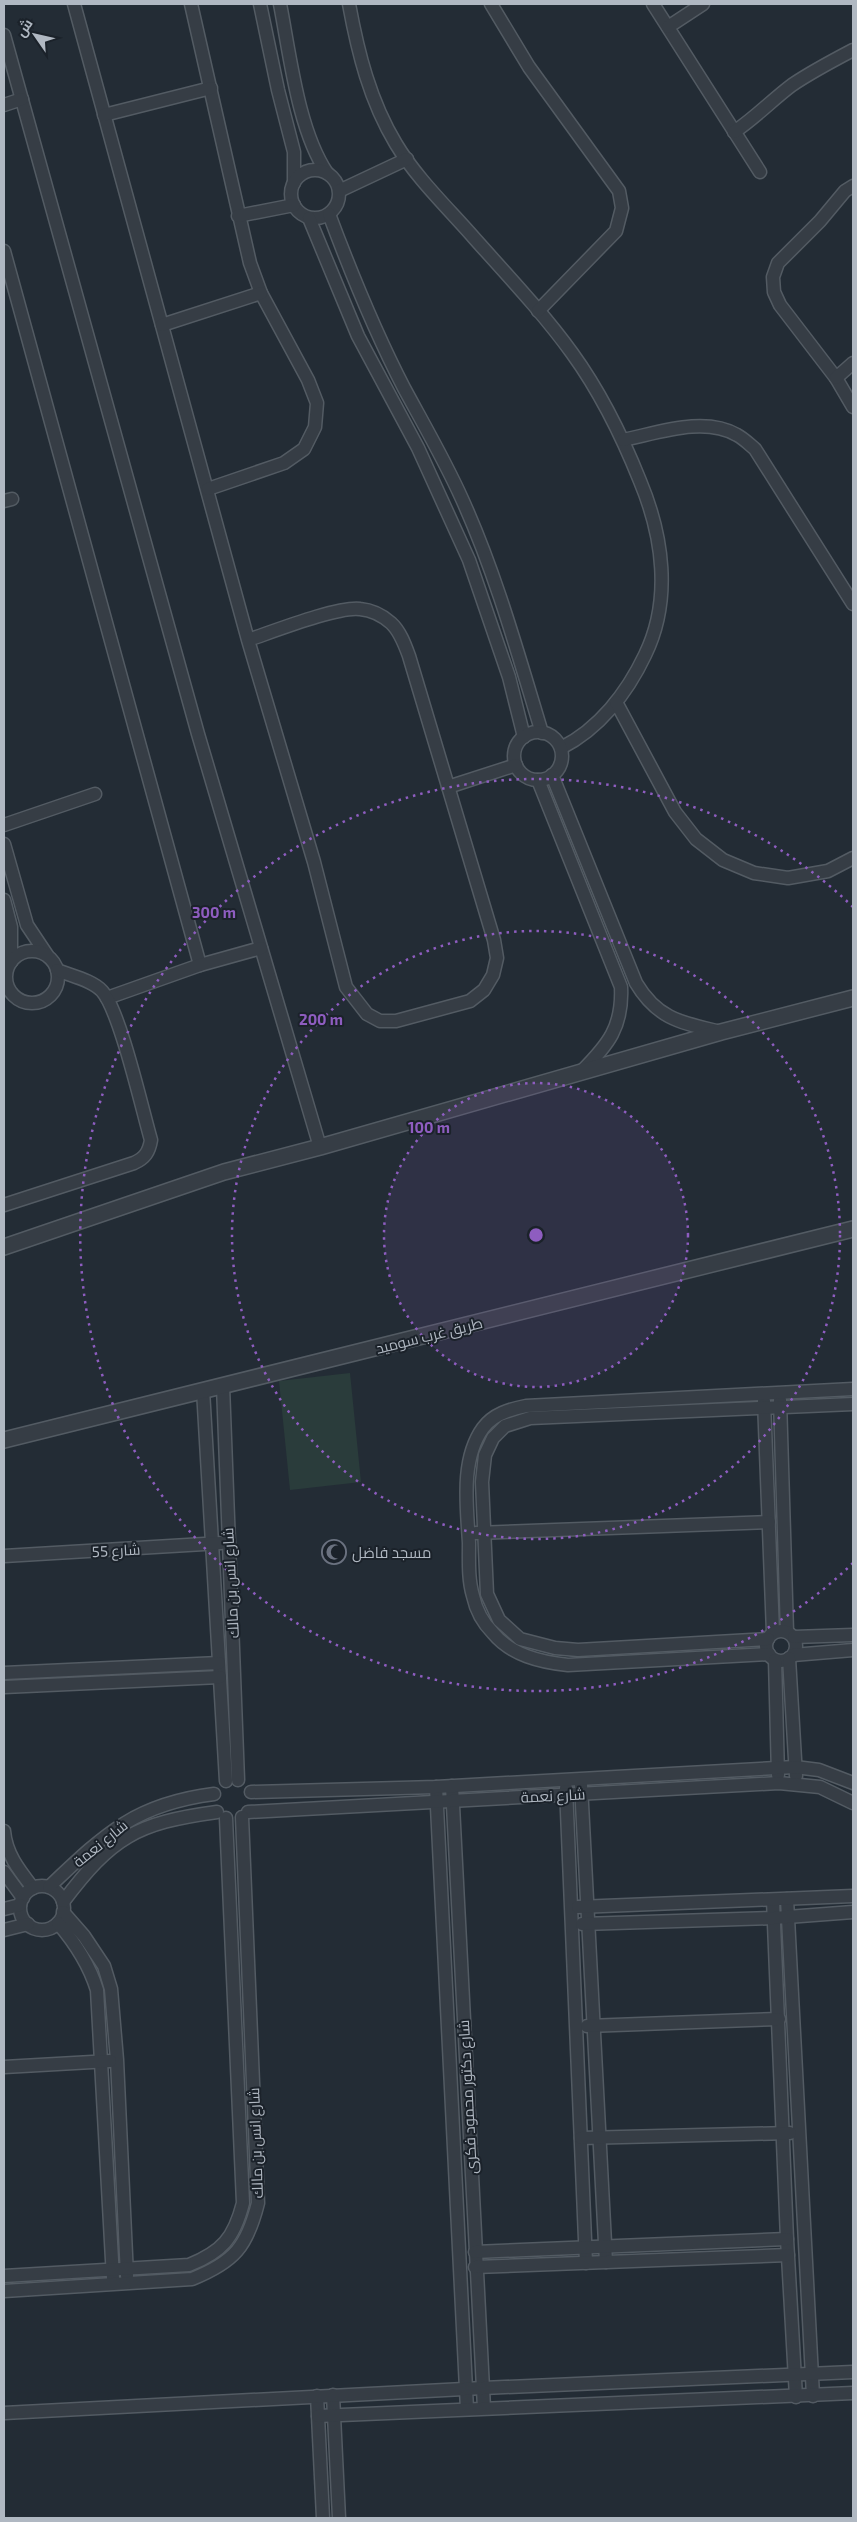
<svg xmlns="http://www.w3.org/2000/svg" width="857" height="2522" font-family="'Exo 2',Cairo,sans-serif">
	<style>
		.green { fill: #2a3c3b }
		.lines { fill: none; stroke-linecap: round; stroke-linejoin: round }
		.minor-casing { stroke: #535b63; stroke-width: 15 }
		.tertiary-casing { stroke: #535b63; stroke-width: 18 }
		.minor { stroke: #363d45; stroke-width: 12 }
		.tertiary { stroke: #363d45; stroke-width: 15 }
		.ring { fill: none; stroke: #8e5dc0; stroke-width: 2.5; stroke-dasharray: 2.5 5 }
		.labels { text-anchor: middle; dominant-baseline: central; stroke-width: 4; stroke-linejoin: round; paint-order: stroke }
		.street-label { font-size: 15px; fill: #b0b8c2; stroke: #1b222a }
		.poi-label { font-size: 15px; fill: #b0b8c2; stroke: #1b222a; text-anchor: start }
		.centre { fill: #8e5dc0; stroke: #1b222a; stroke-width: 2.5 }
		.ring-label { font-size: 15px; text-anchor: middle; font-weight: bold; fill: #8e5dc0; stroke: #1b222a; stroke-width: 4; stroke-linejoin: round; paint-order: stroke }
	</style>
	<rect width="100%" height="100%" fill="#232c35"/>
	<path class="green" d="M350 1373 361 1482 290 1490 279 1381Z"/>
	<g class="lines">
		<defs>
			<g id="minor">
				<path d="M74 4 248 640 314 862 346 987 367 1014 380 1021H396L470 1001 484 990 493 975 497 958 494 940 409 656C405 645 400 631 391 623 382 615 371 610 360 609 338 606 272 632 248 640"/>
				<path d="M191 4 250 263 261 293 308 380 317 403 315 427 304 449 284 463 208 489"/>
				<path d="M260 4 278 90 294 152V183"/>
				<path d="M280 4C290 55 298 130 327 173"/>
				<path d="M349 4C358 53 370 101 396 144 417 179 449 209 475 239 508 276 543 313 572 353 601 393 622 436 640 481 663 536 672 600 645 655 627 693 599 729 561 748"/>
				<path d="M491 4 529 67 619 191 622 208 616 231 538 311"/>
				<path d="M653 4 760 172"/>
				<path d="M668 27 703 4"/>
				<path d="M4 35 198 734 320 1147"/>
				<path d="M4 105 22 99"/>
				<path d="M104 115 211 88"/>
				<path d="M734 132C755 118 772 100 792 85 811 72 832 61 853 50"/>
				<circle cx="315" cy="194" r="24"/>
				<path d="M853 186 845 191 820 221 778 263 773 277 774 292 780 305 836 378 853 407"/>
				<path d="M339 191 407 159"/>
				<path d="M329 214C351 273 375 332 404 388 424 425 445 461 462 499 496 574 518 654 542 733"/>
				<path d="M238 216 294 205"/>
				<path d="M309 218 358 336 418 448 469 560 509 677 524 737"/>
				<path d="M4 251 200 965"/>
				<path d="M162 325 261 293"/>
				<path d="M836 378 853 363"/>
				<path d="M623 440C658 433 704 416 737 435 743 438 749 444 755 449L853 604"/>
				<path d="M4 501 12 499"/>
				<path d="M616 702 675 812 696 839 723 860 754 873 788 878 828 871 853 858"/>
				<circle cx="538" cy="756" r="24"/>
				<path d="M552 775 636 983C658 1020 683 1023 721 1032"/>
				<path d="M538 780 621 987C623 1027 608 1045 581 1072"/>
				<path d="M448 787 516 765"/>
				<path d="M4 825 95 794"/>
				<path d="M4 844 27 925 47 955"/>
				<path d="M4 900 11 927V962"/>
				<circle cx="32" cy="977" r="26"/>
				<path d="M107 998 200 965 261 948"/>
				<path d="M4 1205 134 1163C145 1158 149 1152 151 1140 142 1109 120 1011 102 991 92 980 71 976 57 970"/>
				<path d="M223 1386 238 1780"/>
				<path d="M203 1390 226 1781"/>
				<path d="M780 1400 787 1632"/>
				<path d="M764 1401 773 1633"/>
				<path d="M476 1533 769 1522"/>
				<path d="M4 1556 221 1543"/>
				<circle cx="781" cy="1646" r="15"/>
				<path d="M794 1637 853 1635"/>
				<path d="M768 1639 578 1650 555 1648 520 1639 499 1620 487 1594 482 1482 485 1455 493 1438 505 1426 530 1418 853 1404"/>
				<path d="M769 1654 568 1665C540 1662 511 1655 493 1633 483 1623 476 1610 473 1596 468 1579 469 1561 469 1543 467 1507 460 1460 483 1428 493 1414 510 1409 526 1406L853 1389"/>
				<path d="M793 1655 853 1650"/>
				<path d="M789 1658 796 1776"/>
				<path d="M775 1660 778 1775"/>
				<path d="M4 1673 219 1663"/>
				<path d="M4 1687 220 1677"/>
				<path d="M581 1785 606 2262"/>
				<path d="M452 1786 484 2408"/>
				<path d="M436 1787 467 2409"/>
				<path d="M566 1788 586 2263"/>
				<path d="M251 1792 436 1787 795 1767 819 1770 853 1783"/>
				<path d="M248 1812 779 1783 820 1787 853 1803"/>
				<path d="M4 1831C6 1854 19 1870 33 1888"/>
				<path d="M4 1872 23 1898"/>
				<circle cx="42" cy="1908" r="22"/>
				<path d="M49 1887C105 1834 135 1804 214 1794"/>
				<path d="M787 1899 813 2396"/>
				<path d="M773 1900 787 2239 796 2397"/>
				<path d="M63 1902C112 1837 136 1823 217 1812"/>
				<path d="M578 1907 853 1896"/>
				<path d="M4 1909 20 1905"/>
				<path d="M63 1912 84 1936 104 1966 111 1989 117 2060 127 2276"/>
				<path d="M58 1923C76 1944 89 1964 97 1990L113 2278"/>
				<path d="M582 1924 774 1918 853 1912"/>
				<path d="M4 1930 28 1924"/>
				<path d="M587 2026 779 2019"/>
				<path d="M4 2067 110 2061"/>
				<path d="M581 2138 790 2133"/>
				<path d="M475 2252 787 2239"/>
				<path d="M475 2267 788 2255"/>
				<path d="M4 2276 189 2265C222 2252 234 2238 243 2203L226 1818"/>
				<path d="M4 2291 192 2279C234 2262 247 2247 258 2203L242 1817"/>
				<path d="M333 2395 339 2518"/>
				<path d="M317 2396 323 2518"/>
				<path d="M4 2413 483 2388 853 2372"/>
				<path d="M318 2416 853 2393"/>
			</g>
			<g id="tertiary">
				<path d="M4 1247 224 1172 320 1147 721 1032 853 998"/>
				<path d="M4 1440 853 1229"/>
			</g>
		</defs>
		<use href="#minor" class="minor-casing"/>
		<use href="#tertiary" class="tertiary-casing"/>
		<use href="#minor" class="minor"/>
		<use href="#tertiary" class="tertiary"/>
	</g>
	<circle cx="536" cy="1235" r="152" fill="#8e5dc0" fill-opacity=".12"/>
	<g class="ring">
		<circle cx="536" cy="1235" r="152"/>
		<circle cx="536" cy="1235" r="304"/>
		<path d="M853 1563A456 456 0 1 1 853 907"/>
	</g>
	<defs>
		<symbol id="mosque-ring" viewBox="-11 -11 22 22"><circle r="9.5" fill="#1b222a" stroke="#6b7280" stroke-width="1.5"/><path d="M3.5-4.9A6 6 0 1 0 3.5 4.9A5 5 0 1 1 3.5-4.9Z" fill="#6b7280"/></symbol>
	</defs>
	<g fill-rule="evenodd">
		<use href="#mosque-ring" x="320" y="1538" width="28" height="28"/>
	</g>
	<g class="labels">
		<g class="street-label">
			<text transform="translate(429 1335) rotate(-14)">طريق غرب سوميد</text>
			<text transform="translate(116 1550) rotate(-3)">شارع 55</text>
			<text transform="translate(230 1583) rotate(-93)">شارع انس بن مالك</text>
			<text transform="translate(553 1795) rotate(-3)">شارع نعمة</text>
			<text transform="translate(100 1843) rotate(-39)">شارع نعمة</text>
			<text transform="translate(467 2097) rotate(-93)">شارع دكتور محمود فكرى</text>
			<text transform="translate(255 2143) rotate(-92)">شارع انس بن مالك</text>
		</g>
		<g class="poi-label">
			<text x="352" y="1552">مسجد فاضل</text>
		</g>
	</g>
	<circle cx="536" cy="1235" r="8" class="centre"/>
	<g class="ring-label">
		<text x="214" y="918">300 m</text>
		<text x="321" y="1025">200 m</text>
		<text x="429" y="1133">100 m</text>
	</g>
	<rect width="857" height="2522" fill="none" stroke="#b0b8c2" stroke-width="10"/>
	<g transform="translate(35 35) rotate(304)" stroke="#1b222a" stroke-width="4" paint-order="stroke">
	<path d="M0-4L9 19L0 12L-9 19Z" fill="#b0b8c2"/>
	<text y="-8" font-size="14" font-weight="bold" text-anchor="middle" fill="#b0b8c2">ش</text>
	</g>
</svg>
